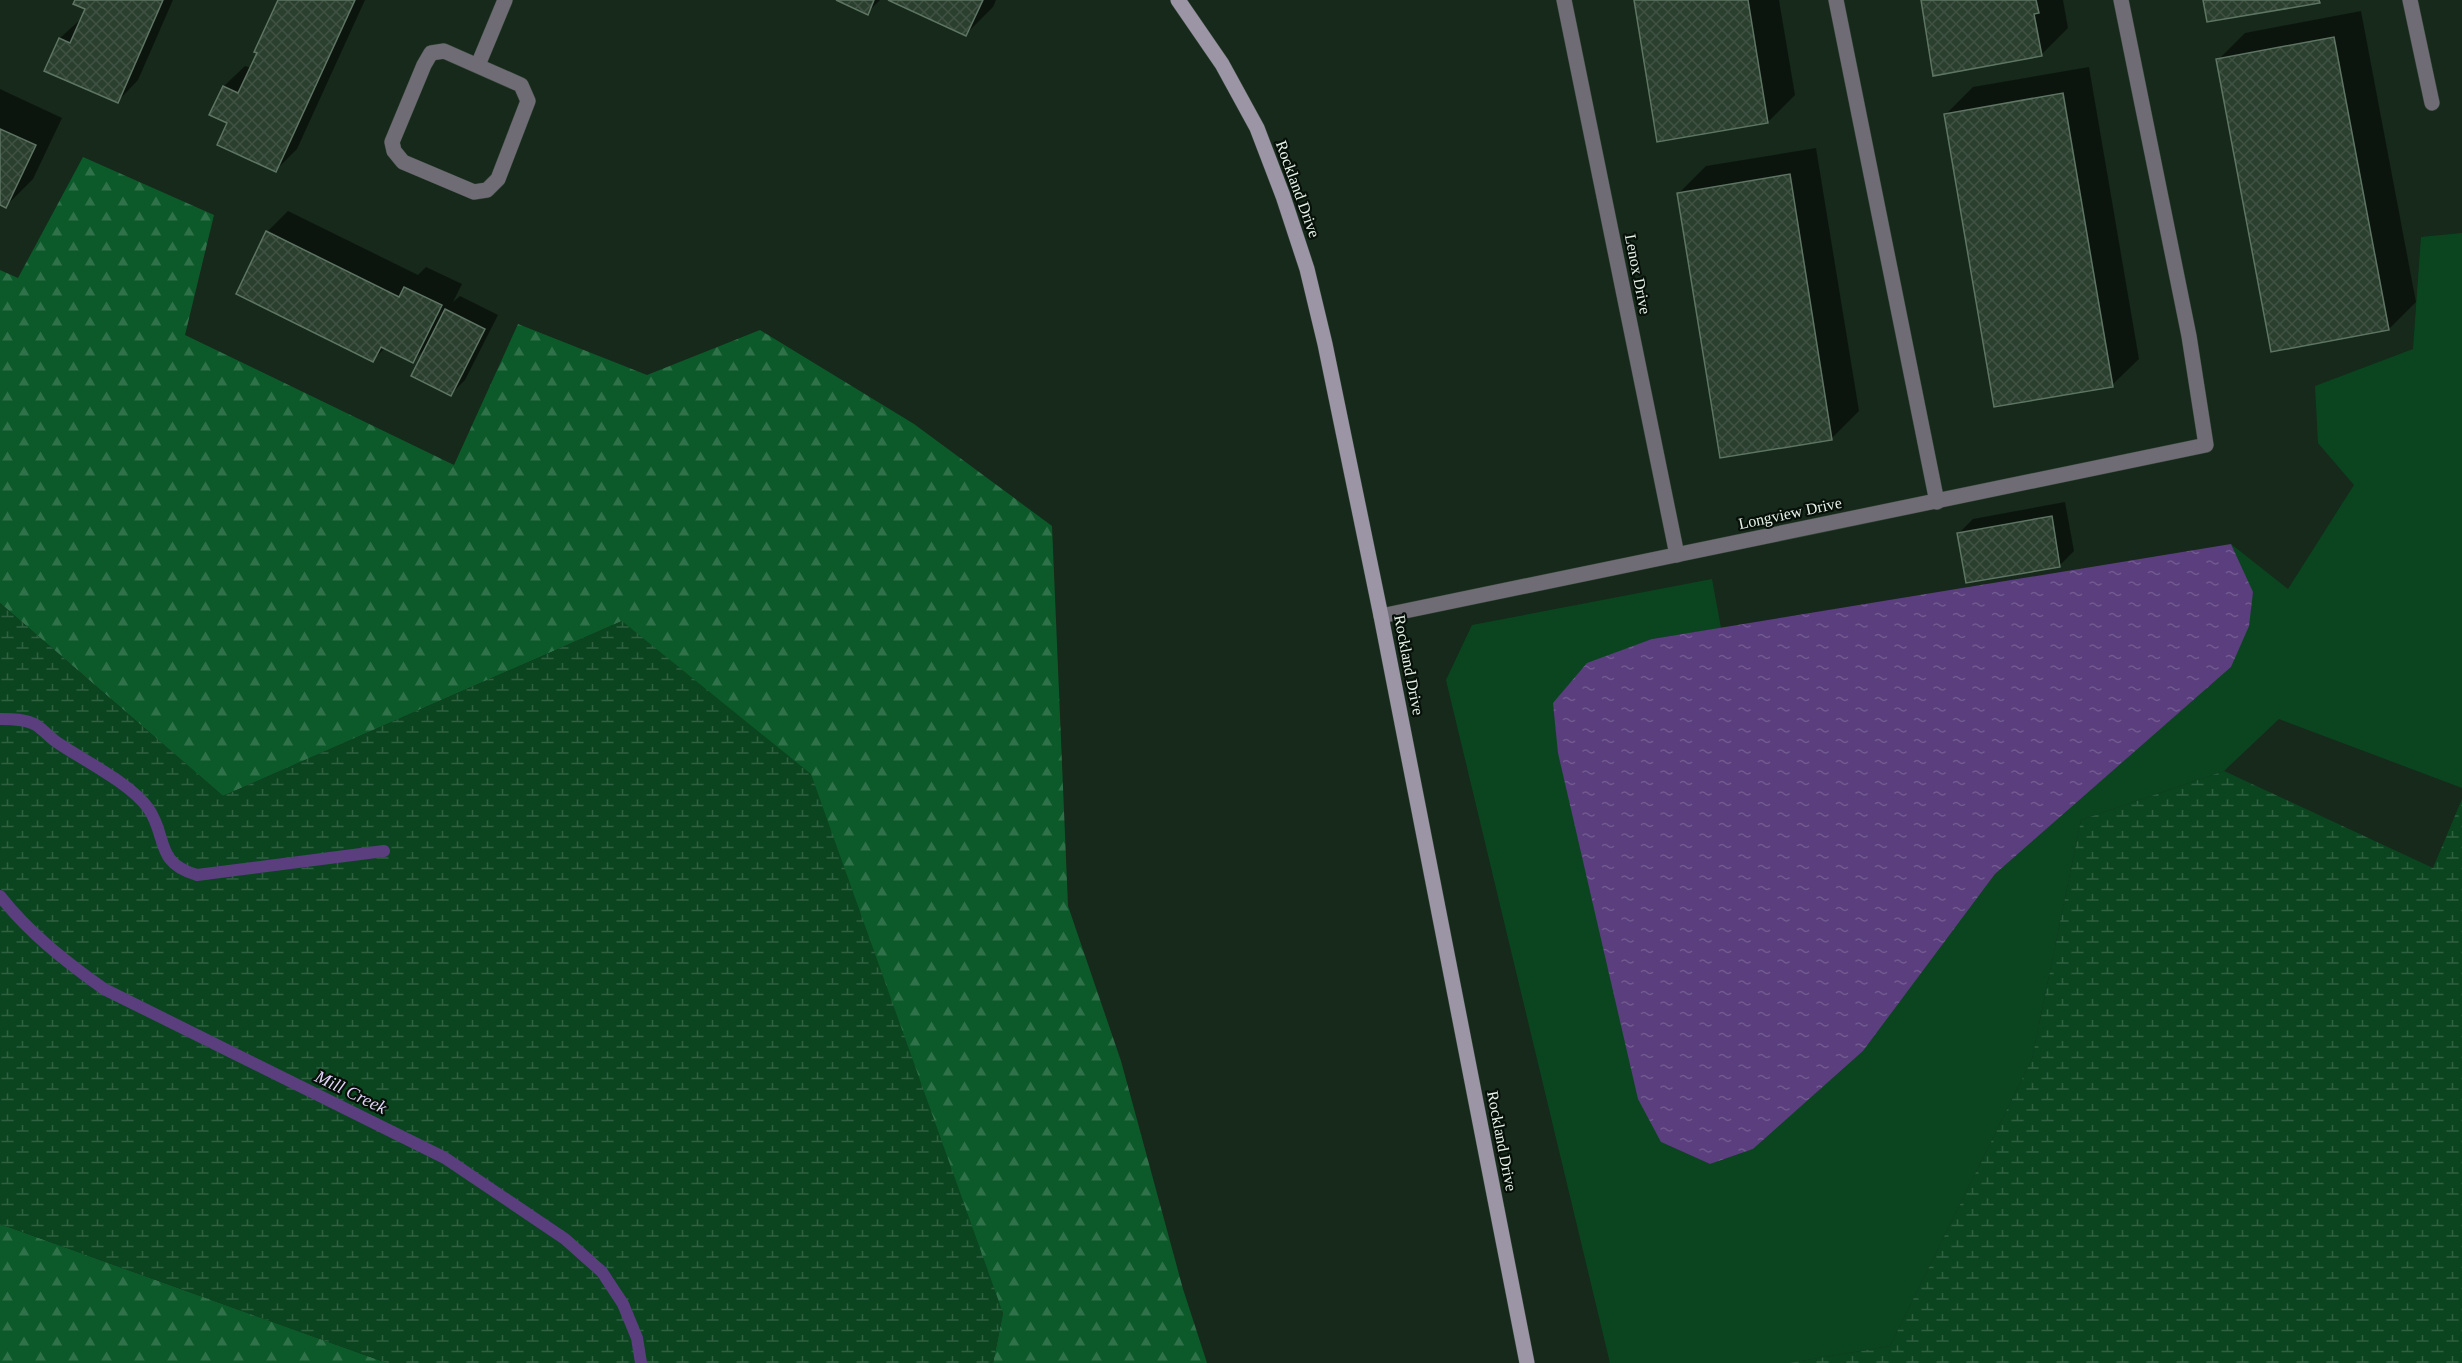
<svg xmlns="http://www.w3.org/2000/svg" width="2462" height="1363" font-family="'Times New Roman',serif">
	<style>
		.grass { fill: #0b4520 }
		.forest { fill: url(#forest-firs) }
		.wetland { fill: url(#wetland-marsh) }
		.water { fill: url(#water-ripples) }
		.shadow { fill: #0007 }
		.lines { fill: none; stroke-linecap: round; stroke-linejoin: round }
		.stream { stroke: #5a3e7e; stroke-width: 12 }
		.building { fill: url(#building-cross-hatch); stroke: #5f7563; stroke-width: 1.5 }
		.lane-casing { stroke: #334537; stroke-width: 16 }
		.secondary-casing { stroke: #334537; stroke-width: 16 }
		.lane { stroke: #706c76; stroke-width: 15 }
		.secondary { stroke: #9b95a6; stroke-width: 15 }
		.labels { text-anchor: middle; dominant-baseline: central; stroke-width: 4.5; stroke-linejoin: round; paint-order: stroke }
		.street-label { font-size: 16px; fill: #e6f2e8; stroke: #070f09 }
		.water-label { font-size: 18px; font-style: italic; fill: #e4d5fb; stroke: #070f09 }
	</style>
	<defs>
		<pattern id="forest-firs" width="22" height="20" patternUnits="userSpaceOnUse" patternTransform="scale(1.5)"><rect width="22" height="20" fill="#0c5a2a"/><path d="M5 1l3.5 6h-7zM16 11l3.5 6h-7z" fill="#2f7249"/></pattern>
		<pattern id="wetland-marsh" width="20" height="14" patternUnits="userSpaceOnUse" patternTransform="scale(1.5)"><rect width="20" height="14" fill="#0b4520"/><path d="M1 5h8M5 5V1M11 12h8M15 12V8" fill="none" stroke="#2f6040"/></pattern>
		<pattern id="water-ripples" width="26" height="14" patternUnits="userSpaceOnUse" patternTransform="scale(1.5)"><rect width="26" height="14" fill="#5a3e7e"/><path d="M2 4q2-2 4 0t4 0M15 11q2-2 4 0t4 0" fill="none" stroke="#725a90"/></pattern>
		<pattern id="building-cross-hatch" width="8" height="8" patternUnits="userSpaceOnUse" patternTransform="scale(1.5)"><rect width="8" height="8" fill="#2b3f2f"/><path d="M0 0l8 8M0 8l8-8" fill="none" stroke="#405243"/></pattern>
	</defs>
	<rect width="100%" height="100%" fill="#16291a"/>
	<path class="grass" d="M2462 233V788L2279 719 2224 771 2081 820 2032 1059 1890 1346 1789 1363H1610L1446 680 1472 625 1712 579 1721 628 1652 639 1661 1142 1710 1164 1753 1149 1863 1051 1995 874 2231 667 2253 593 2231 544 2288 589 2354 485 2318 443 2315 386 2413 349 2421 237Z"/>
	<g class="forest">
		<path d="M83 157 214 215 185 335 454 465 518 324 647 375 760 330 914 424 1052 526 1068 906 1121 1061 1183 1289 1207 1363H993L1003 1313 622 621 223 796 0 603V270L18 278Z"/>
		<path d="M0 1224 387 1363H0Z"/>
	</g>
	<g class="wetland">
		<path d="M0 603 223 796 622 621 811 774 1003 1313 993 1363H387L0 1224Z"/>
		<path d="M2224 771 2433 868 2462 799V1363H1789L1890 1346 2032 1059 2081 820Z"/>
	</g>
	<path class="water" d="M2231 544 2253 592 2249 626 2231 667 1995 874 1863 1051 1753 1149 1710 1164 1661 1142 1638 1099 1558 753 1553 703 1587 663 1652 639Z"/>
	<g class="shadow">
		<path d="M77 0H173L138 80 118 101 60 38 82 18 87 8Z"/>
		<path d="M279 0H365L297 149 276 170 229 122 211 114 224 86 245 66 252 68Z"/>
		<path d="M840 0H880L867 13Z"/>
		<path d="M892 0H996L993 7 966 34Z"/>
		<path d="M1636 0H1779L1795 95 1768 122Z"/>
		<path d="M1922 0H2063L2068 28 2041 55Z"/>
		<path d="M2361 11 2416 302 2389 329 2218 60 2245 33Z"/>
		<path d="M2089 67 2139 359 2112 385 1946 114 1973 87Z"/>
		<path d="M0 89 62 118 33 179 6 206 0 203Z"/>
		<path d="M1816 148 1859 411 1832 438 1679 193 1706 166Z"/>
		<path d="M288 211 418 275 426 267 462 284 453 302 460 296 498 315 465 380 451 394 427 347 413 361 386 347 373 360 267 232Z"/>
		<path d="M2065 502 2074 551 2060 565 1959 533 1973 519Z"/>
	</g>
	<g class="lines">
		<g class="stream">
			<path d="M0 719C11 719 26 719 36 725 44 730 50 738 58 743 83 760 130 783 148 808 168 836 154 863 197 875L384 851"/>
			<path d="M0 896C29 933 66 962 104 989L445 1158 565 1239 602 1272 623 1304 637 1338 641 1363"/>
		</g>
	</g>
	<g class="building">
		<path d="M75 0H163L118 103 44 71 59 38 70 43 85 9 73 4Z"/>
		<path d="M278 0H355L276 172 217 145 227 123 209 115 223 86 238 93 257 53 254 52Z"/>
		<path d="M836 0H874L868 15Z"/>
		<path d="M888 0H983L966 36Z"/>
		<path d="M1634 0H1748L1768 123 1657 142Z"/>
		<path d="M1921 0H2036L2039 13 2034 14 2042 56 1933 76Z"/>
		<path d="M2203 0H2319L2320 3 2207 22Z"/>
		<path d="M2334 37 2389 330 2271 352 2216 59Z"/>
		<path d="M2063 93 2113 387 1994 407 1944 114Z"/>
		<path d="M0 129 36 145 6 208 0 205Z"/>
		<path d="M1790 174 1832 440 1720 458 1677 193Z"/>
		<path d="M266 231 399 297 404 287 442 305 413 363 381 347 373 362 236 294Z"/>
		<path d="M445 309 485 329 451 396 411 376Z"/>
		<path d="M2052 516 2060 567 1966 583 1957 533Z"/>
	</g>
	<g class="lines">
		<defs>
			<g id="lane">
				<path d="M1564 0 1677 555"/>
				<path d="M1836 0 1937 502"/>
				<path d="M2410 0 2432 103"/>
				<path d="M444 51 521 85 528 101 498 179 487 190 474 192 403 162 394 151 392 142 424 65 431 53Z"/>
				<path d="M478 65 505 0"/>
				<path d="M1381 616 2206 445 2189 336 2121 0"/>
			</g>
			<path id="secondary" d="M1178 0 1222 64 1257 128 1283 196 1307 269 1325 344 1381 616 1527 1363"/>
		</defs>
		<use href="#lane" class="lane-casing"/>
		<use href="#secondary" class="secondary-casing"/>
		<use href="#lane" class="lane"/>
		<use href="#secondary" class="secondary"/>
	</g>
	<g class="labels">
		<g class="street-label">
			<text transform="translate(1298 189) rotate(70)">Rockland Drive</text>
			<text transform="translate(1638 274) rotate(79)">Lenox Drive</text>
			<text transform="translate(1790 513) rotate(-12)">Longview Drive</text>
			<text transform="translate(1409 665) rotate(79)">Rockland Drive</text>
			<text transform="translate(1502 1141) rotate(79)">Rockland Drive</text>
		</g>
		<g class="water-label">
			<text transform="translate(351 1092) rotate(26)">Mill Creek</text>
		</g>
	</g>
</svg>
